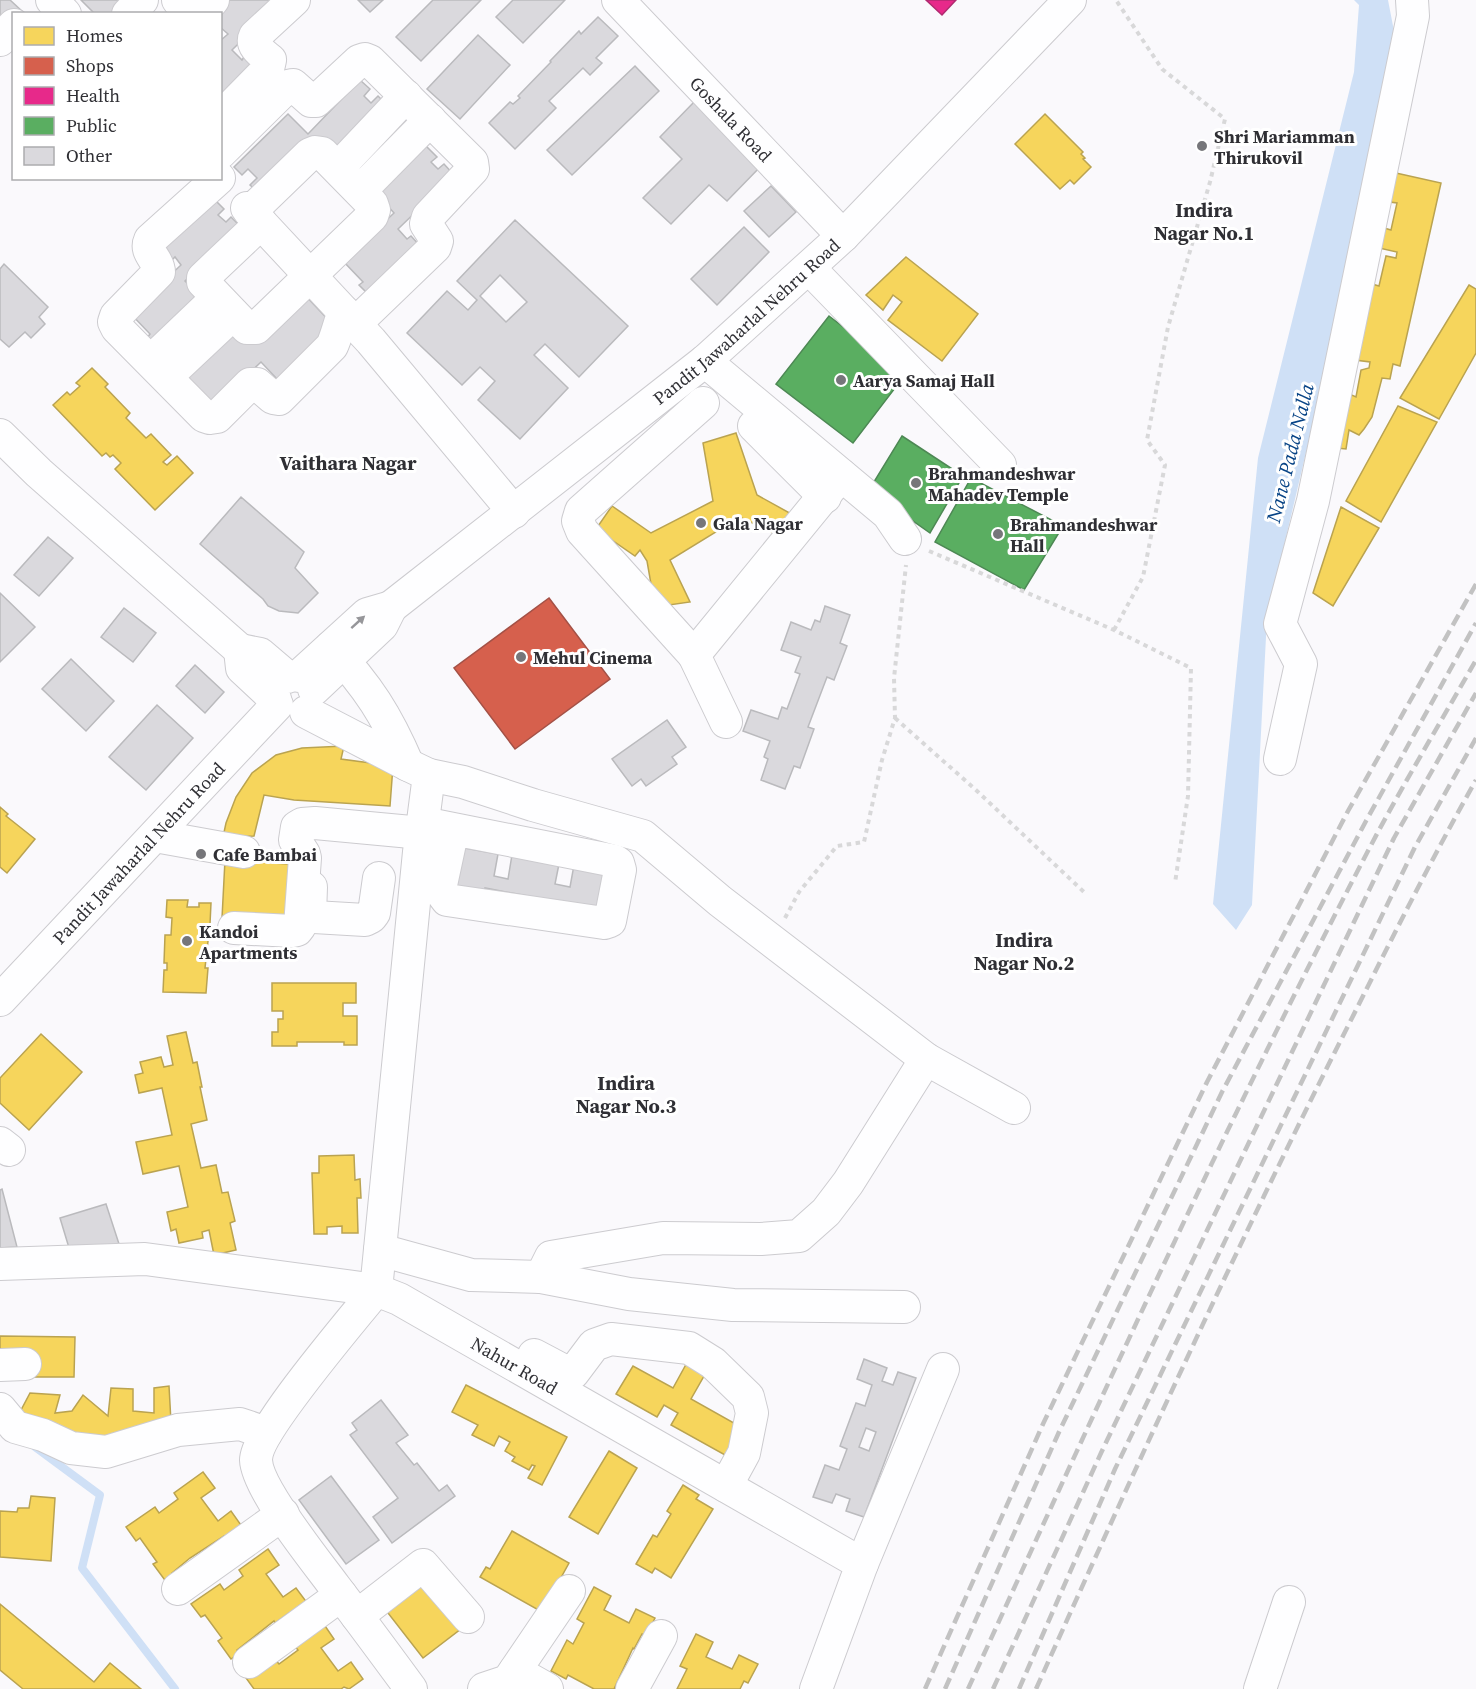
<svg xmlns="http://www.w3.org/2000/svg" width="1476" height="1689" font-family="'Source Serif 4',serif">
	<style>
		.water { fill: #cfe0f6 }
		.homes { fill: #f6d55c; stroke: #baa350; stroke-width: 1.5 }
		.shops { fill: #d6604d; stroke: #a45146; stroke-width: 1.5 }
		.health { fill: #e7298a; stroke: #b02b70; stroke-width: 1.5 }
		.public { fill: #5aae61; stroke: #4d8854; stroke-width: 1.5 }
		.lines { fill: none; stroke-linecap: round; stroke-linejoin: round }
		.stream { stroke: #cfe0f6; stroke-width: 8 }
		.building { fill: #dad9dd; stroke: #bababd; stroke-width: 1.5; fill-rule: evenodd }
		.minor-casing { stroke: #cccbcf; stroke-width: 34 }
		.path { stroke: #d8d8d9; stroke-width: 4; stroke-dasharray: 4.5 4.5; stroke-linecap: butt }
		.minor { stroke: #fefeff; stroke-width: 32 }
		.rail { stroke: #c2c2c2; stroke-width: 4.5; stroke-dasharray: 12 6; stroke-linecap: butt }
		.oneway { fill: #96969a }
		.poi-dot { fill: #76767a; stroke: #fff; stroke-width: 2 }
		.labels { text-anchor: middle; dominant-baseline: central; stroke-width: 6; stroke-linejoin: round; paint-order: stroke }
		.street-label { font-size: 18px; fill: #2f2f34; stroke: #fff }
		.poi-label { font-size: 18px; font-weight: bold; fill: #2f2f34; stroke: #fff; text-anchor: start }
		.neighbourhood-label { font-size: 20px; font-weight: bold; fill: #2f2f34; stroke: #fff }
		.water-label { font-size: 20px; font-style: italic; fill: #084486; stroke: #fff }
	</style>
	<rect width="100%" height="100%" fill="#faf9fc"/>
	<path class="water" d="M1354 0H1388L1394 31 1384 121 1267 618 1252 905 1236 930 1213 904 1258 458 1354 72 1359 5Z"/>
	<g class="homes">
		<path d="M1045 114 1083 152 1081 154 1085 158 1083 159 1091 167 1074 184 1070 180 1060 189 1015 144Z"/>
		<path d="M1396 173 1441 183 1400 366 1393 364 1390 379 1382 378 1372 417 1364 429 1359 435 1349 430 1346 449 1337 448 1345 392 1356 397 1361 370 1369 368 1370 362 1355 360 1372 284 1379 286 1386 256 1396 258 1397 252 1379 248 1384 228 1391 230 1397 203 1390 202Z"/>
		<path d="M906 257 978 314 942 361 888 320 902 302 893 295 883 310 866 295Z"/>
		<path d="M1469 285 1476 289V353L1439 419 1400 398Z"/>
		<path d="M92 368 108 384 105 387 130 413 126 418 146 438 151 434 171 455 163 462 167 465 177 456 193 473 155 510 115 469 121 463 113 455 110 457 106 453 102 456 53 405 67 392 70 395 80 386 76 383Z"/>
		<path d="M1398 406 1437 422 1381 522 1346 501Z"/>
		<path d="M736 433 757 495 795 516 781 537 740 517 670 560 690 602 655 607 647 561 640 550 635 556 596 529 612 506 651 533 713 501 703 443Z"/>
		<path d="M1341 507 1379 528 1333 606 1313 593Z"/>
		<path d="M344 746 341 759 393 766 390 806 294 800 264 795 254 836 223 837 226 823 236 797 252 773 276 755 302 748Z"/>
		<path d="M0 807 8 814 6 816 35 839 7 873 0 867Z"/>
		<path d="M225 860 303 865 289 922 222 918Z"/>
		<path d="M167 900H188L187 907H199V903H211L210 924H207V932H209L205 968H208L206 993 163 992 164 970H167V963H164L165 935H171L172 918 166 917Z"/>
		<path d="M272 983H356V1003H343V1016H357V1045H344V1042H297V1046H272V1032H278V1019H283V1011H272Z"/>
		<path d="M186 1032 193 1063 197 1062 202 1087H200L207 1120 191 1124 201 1168 216 1165 222 1193 228 1192 235 1221 230 1223 236 1250 214 1255 209 1230 202 1232 203 1238 179 1243 176 1229 171 1231 167 1212 188 1207 179 1166 143 1174 136 1142 172 1135 162 1088 139 1093 135 1075 143 1073 140 1062 161 1057 164 1067 173 1065 167 1036Z"/>
		<path d="M41 1034 82 1072 29 1130 0 1103V1078Z"/>
		<path d="M354 1155 355 1180 360 1179 361 1198H357L358 1233H342V1226L327 1227V1234H314L312 1173H319V1156Z"/>
		<path d="M0 1336 75 1337 74 1377H0Z"/>
		<path d="M689 1359 708 1369 691 1399 741 1427 725 1455 671 1425 678 1413 664 1405 657 1417 616 1394 633 1366 673 1388Z"/>
		<path d="M466 1385 567 1437 542 1485 528 1478 535 1466 532 1465 529 1470 512 1461 515 1457 505 1451 510 1442 499 1436 494 1446 472 1435 478 1425 452 1412Z"/>
		<path d="M169 1386 172 1440 79 1446 20 1412 30 1393 60 1395 55 1413 72 1411 83 1395 108 1416 111 1388 133 1389V1411L154 1413V1388Z"/>
		<path d="M609 1451 637 1468 598 1534 569 1517Z"/>
		<path d="M203 1472 215 1488 201 1498 218 1521 231 1511 243 1528 227 1540 224 1536 190 1558 172 1573 175 1576 167 1583 153 1564 157 1562 140 1538 136 1541 126 1527 155 1507 159 1513 178 1499 174 1493Z"/>
		<path d="M683 1485 699 1495 696 1499 713 1509 671 1578 655 1568 652 1573 636 1564 653 1535 657 1537 671 1514 667 1511Z"/>
		<path d="M31 1496 55 1498 51 1561 0 1557V1511L17 1512 18 1508H29Z"/>
		<path d="M512 1531 569 1563 542 1612 480 1577 486 1567 490 1569Z"/>
		<path d="M268 1549 279 1565 266 1574 283 1597 296 1588 308 1604 292 1616 289 1613 275 1623 274 1621 237 1650 240 1653 231 1659 218 1641 222 1638 205 1615 201 1617 191 1604 220 1584 224 1590 243 1576 239 1570Z"/>
		<path d="M428 1575 466 1625 423 1658 381 1604Z"/>
		<path d="M594 1587 611 1596 604 1610 629 1623 636 1609 655 1618 646 1636 642 1634 634 1649 633 1648 614 1689H594L568 1675 566 1679 551 1671 567 1640 573 1644 584 1623 577 1619Z"/>
		<path d="M0 1604 94 1682 110 1663 141 1689H23L0 1670Z"/>
		<path d="M323 1623 334 1639 321 1648 338 1671 351 1662 363 1679 349 1689 344 1687 341 1689H254L246 1678 274 1658 279 1664 298 1650 293 1644Z"/>
		<path d="M696 1634 713 1642 706 1657 732 1669 739 1655 758 1664 748 1683 744 1681 740 1689H677L687 1669 680 1666Z"/>
	</g>
	<path class="shops" d="M549 598 610 679 515 749 454 668Z"/>
	<path class="health" d="M926 0H956L942 15Z"/>
	<g class="public">
		<path d="M829 316 905 375 853 443 776 384Z"/>
		<path d="M902 436 963 476 930 533 869 490Z"/>
		<path d="M971 478 1063 526 1024 590 935 542Z"/>
	</g>
	<g class="lines">
		<path class="stream" d="M35 1447 100 1495 82 1568 175 1689"/>
	</g>
	<g class="building">
		<path d="M0 0H10L23 12 0 36Z"/>
		<path d="M81 0H134L120 14H95Z"/>
		<path d="M224 0H283L232 50 242 60 244 57 255 68 220 101V41L228 34 220 27V14Z"/>
		<path d="M358 0H383L370 12Z"/>
		<path d="M433 0H481L421 61 396 37Z"/>
		<path d="M513 0H565L523 43 496 17Z"/>
		<path d="M598 17 618 36 596 58 602 63 590 75 583 68 549 101 556 108 515 149 489 123 510 102 513 104 520 98 518 96 551 62 550 61 579 31 581 34Z"/>
		<path d="M478 35 510 65 460 119 427 89Z"/>
		<path d="M635 66 659 91 572 175 547 150Z"/>
		<path d="M360 80 370 89 364 96 371 103 378 96 386 104 333 160 261 195 250 185 257 178 248 169 242 175 234 167 288 114 308 134Z"/>
		<path d="M694 102 761 166 727 201 709 185 671 224 643 198 682 159 660 137Z"/>
		<path d="M425 145 437 157 431 162 438 169 444 164 454 175 398 229 407 239 411 236 421 247 370 296 359 285 363 282 343 261 394 213 387 205 371 197Z"/>
		<path d="M771 186 796 212 769 237 744 211Z"/>
		<path d="M213 198 224 209 218 215 226 222 231 217 241 227 185 281 195 291 208 300 157 349 147 338 150 334 130 313 181 265 175 257 170 262 159 249Z"/>
		<path d="M515 220 628 326 579 377 545 344 534 355 568 388 520 439 478 400 495 381 480 367 462 385 407 333 447 291 468 310 477 300 457 281ZM500 275 527 302 506 322 480 296Z"/>
		<path d="M744 227 769 252 717 305 691 279Z"/>
		<path d="M4 264 48 307 39 317 45 324 31 338 25 332 9 347 0 339V269Z"/>
		<path d="M303 293 335 327 278 380 261 362 208 412 175 378 234 323Z"/>
		<path d="M241 497 304 552 295 568 318 593 298 613 279 611 268 606 263 599 200 544Z"/>
		<path d="M48 537 73 558 39 596 14 575Z"/>
		<path d="M0 593 35 627 0 662Z"/>
		<path d="M825 606 850 615 840 643 847 646 834 680 827 677 808 727 814 729 800 768 794 766 785 789 761 780 768 759 764 757 770 741 743 731 751 710 778 719 782 707 787 709 800 674 795 672 801 657 781 650 791 622 811 630 815 620 820 622Z"/>
		<path d="M124 608 156 633 133 662 101 637Z"/>
		<path d="M71 659 114 701 86 731 42 689Z"/>
		<path d="M195 665 224 692 205 713 176 686Z"/>
		<path d="M157 705 193 738 146 790 109 757Z"/>
		<path d="M667 720 686 747 672 757 677 764 646 786 641 779 632 786 612 759Z"/>
		<path d="M459 847 498 854 494 876 508 879 512 855 559 864 555 884 570 887 574 865 615 872 606 919 575 905 485 888 484 894 450 892Z"/>
		<path d="M2 1189 17 1247 0 1248V1190Z"/>
		<path d="M106 1204 120 1247 73 1261 60 1218Z"/>
		<path d="M864 1359 887 1368 882 1381 893 1385 898 1372 916 1378 864 1517 846 1511 850 1499 836 1494 832 1503 813 1497 825 1465 839 1470 847 1449 840 1446 856 1403 865 1406 872 1385 857 1379ZM866 1428 876 1432 869 1451 859 1447Z"/>
		<path d="M381 1400 408 1435 396 1443 414 1465 417 1463 439 1491 447 1485 455 1496 392 1543 373 1517 398 1498 350 1435 357 1430 352 1423Z"/>
		<path d="M331 1476 379 1540 346 1564 299 1500Z"/>
	</g>
	<g class="lines">
		<defs>
			<g id="minor">
				<path d="M52 0 65 14"/>
				<path d="M178 0 190 14"/>
				<path id="s1" d="M618 0 843 236"/>
				<path d="M128 14 142 0"/>
				<path d="M200 14 213 0"/>
				<path d="M0 40 14 25"/>
				<path d="M220 118 268 69 270 60C263 54 250 46 255 36L294 0"/>
				<path d="M220 153 288 86 293 85 311 101H316L359 61 365 59 370 61 472 162 473 169 428 217 426 224 437 241 435 247 355 324"/>
				<path d="M338 168 406 96"/>
				<path d="M219 178 150 240C144 253 159 259 159 272L116 316 114 322 117 328 204 416 210 418 217 417 250 384H257L273 398 279 399 332 346C337 335 339 324 344 312"/>
				<path d="M360 191 430 120"/>
				<path d="M247 208 371 341 514 512"/>
				<path d="M250 212 310 154 315 152 322 153 372 204 374 210 372 216 256 328H247L203 282V278L261 223"/>
				<path d="M809 268 1000 465"/>
				<path d="M151 361 217 298"/>
				<path d="M705 361 888 514 905 539"/>
				<path d="M167 376 233 314"/>
				<path d="M754 426 825 497"/>
				<path d="M0 435 39 473 240 650"/>
				<path id="s2" d="M391 607 705 361 843 236 1070 0"/>
				<path d="M694 655 582 531 578 521 581 511 703 403"/>
				<path d="M299 676 367 614 391 607 382 625 314 689"/>
				<path d="M275 699 242 668 240 650 260 654 287 677"/>
				<path d="M306 712 408 765C387 716 368 686 331 647"/>
				<path d="M726 722 694 655 841 475"/>
				<path d="M1280 759 1301 664 1280 624 1313 501 1413 16 1412 0"/>
				<path d="M408 765 429 775 419 852 376 1290C354 1318 256 1431 256 1460 257 1489 316 1561 335 1587 361 1621 386 1655 411 1689"/>
				<path d="M429 775 463 782 533 805 643 836 720 901 926 1059 1014 1108"/>
				<path d="M423 823 453 829 615 861 618 863 620 870 610 921 604 923 447 900 441 892V885L453 829"/>
				<path d="M155 836 244 852"/>
				<path d="M311 887 310 915 314 917 365 920 371 917 374 913 379 878"/>
				<path d="M234 928 292 931 297 930 300 926 305 858 304 854 295 840 297 827 302 824 315 823 422 833"/>
				<path id="s3" d="M0 1000 277 705"/>
				<path d="M0 1143 9 1150"/>
				<path d="M380 1250 471 1275 541 1277 551 1257 663 1238 761 1239 799 1236 826 1212 848 1183 926 1059"/>
				<path id="s4" d="M0 1264 145 1259 376 1290 399 1299 862 1564 816 1689"/>
				<path d="M541 1277 629 1294 733 1305 904 1307"/>
				<path d="M534 1355 568 1373H573L594 1345 611 1339 689 1348 713 1363 748 1397 752 1413 744 1453 726 1486"/>
				<path d="M0 1365 25 1364"/>
				<path d="M0 1409 15 1427 43 1435 71 1448 106 1452 178 1430 240 1424 266 1433"/>
				<path d="M862 1564 943 1369"/>
				<path d="M178 1589 283 1514"/>
				<path d="M357 1616 423 1565 468 1617"/>
				<path d="M249 1662 341 1595"/>
				<path d="M515 1671 547 1689"/>
				<path d="M484 1689 508 1681 569 1591"/>
				<path d="M632 1689 661 1636"/>
				<path d="M1260 1689 1289 1602"/>
			</g>
		</defs>
		<use href="#minor" class="minor-casing"/>
		<g class="path">
			<path d="M929 551 1114 630 1191 668 1188 796 1175 883"/>
			<path d="M1114 630 1143 577 1165 465 1147 440 1168 327 1210 182 1225 119 1162 69 1116 0"/>
			<path d="M895 718 977 791 1085 893"/>
			<path d="M785 918 799 892 837 846 864 842 882 760 895 718 894 678 906 565"/>
		</g>
		<use href="#minor" class="minor"/>
		<g class="rail">
			<path d="M925 1689 1043 1424 1207 1082 1348 811 1476 584"/>
			<path d="M945 1689 1059 1432 1222 1092 1366 821 1476 623"/>
			<path d="M968 1689C1100 1400 1231 1111 1379 830 1410 773 1444 716 1476 660"/>
			<path d="M993 1689 1101 1453 1394 838 1476 693"/>
			<path d="M1019 1689 1115 1469 1415 847 1476 738"/>
			<path d="M1036 1689C1137 1464 1240 1239 1352 1018 1392 938 1432 858 1476 780"/>
		</g>
	</g>
	<defs><path id="oneway-solid" d="M-6-.8H1V-3.2L6.5 0L1 3.2V.8H-6Z" transform="scale(1.5)"/></defs>
	<use class="oneway" href="#oneway-solid" transform="translate(358 622) rotate(-42)"/>
	<g class="poi-dot">
		<circle cx="1202" cy="146" r="6"/>
		<circle cx="841" cy="380" r="6"/>
		<circle cx="916" cy="483" r="6"/>
		<circle cx="701" cy="523" r="6"/>
		<circle cx="998" cy="534" r="6"/>
		<circle cx="521" cy="657" r="6"/>
		<circle cx="201" cy="854" r="6"/>
		<circle cx="187" cy="941" r="6"/>
	</g>
	<g class="labels">
		<g class="street-label">
			<text stroke="none"><textPath href="#s1" startOffset="164">Goshala Road</textPath></text>
			<text stroke="none"><textPath href="#s2" startOffset="456">Pandit Jawaharlal Nehru Road</textPath></text>
			<text stroke="none"><textPath href="#s3" startOffset="202">Pandit Jawaharlal Nehru Road</textPath></text>
			<text stroke="none"><textPath href="#s4" startOffset="536">Nahur Road</textPath></text>
		</g>
		<g class="poi-label">
			<text x="1214" y="136">Shri Mariamman<tspan x="1214" dy="21">Thirukovil</tspan></text>
			<text x="853" y="380">Aarya Samaj Hall</text>
			<text x="928" y="473">Brahmandeshwar<tspan x="928" dy="21">Mahadev Temple</tspan></text>
			<text x="713" y="523">Gala Nagar</text>
			<text x="1010" y="524">Brahmandeshwar<tspan x="1010" dy="21">Hall</tspan></text>
			<text x="533" y="657">Mehul Cinema</text>
			<text x="213" y="854">Cafe Bambai</text>
			<text x="199" y="931">Kandoi<tspan x="199" dy="21">Apartments</tspan></text>
		</g>
		<g class="neighbourhood-label">
			<text x="1204" y="210">Indira<tspan x="1204" dy="23">Nagar No.1</tspan></text>
			<text x="348" y="463">Vaithara Nagar</text>
			<text x="1024" y="940">Indira<tspan x="1024" dy="23">Nagar No.2</tspan></text>
			<text x="626" y="1083">Indira<tspan x="626" dy="23">Nagar No.3</tspan></text>
		</g>
		<g class="water-label">
			<text transform="translate(1290 453) rotate(-76)">Nane Pada Nalla</text>
		</g>
	</g>
	<rect x="12" y="12" width="210" height="168" fill="#ffffff" stroke="#acacae" stroke-width="1.5"/>
	<rect x="24" y="27" width="30" height="18" fill="#f6d55c" stroke="#acacae" stroke-width="1.5"/>
	<text x="66" y="42" font-size="18" fill="#2f2f34">Homes</text>
	<rect x="24" y="57" width="30" height="18" fill="#d6604d" stroke="#acacae" stroke-width="1.5"/>
	<text x="66" y="72" font-size="18" fill="#2f2f34">Shops</text>
	<rect x="24" y="87" width="30" height="18" fill="#e7298a" stroke="#acacae" stroke-width="1.5"/>
	<text x="66" y="102" font-size="18" fill="#2f2f34">Health</text>
	<rect x="24" y="117" width="30" height="18" fill="#5aae61" stroke="#acacae" stroke-width="1.5"/>
	<text x="66" y="132" font-size="18" fill="#2f2f34">Public</text>
	<rect x="24" y="147" width="30" height="18" fill="#dad9dd" stroke="#acacae" stroke-width="1.5"/>
	<text x="66" y="162" font-size="18" fill="#2f2f34">Other</text>
</svg>
